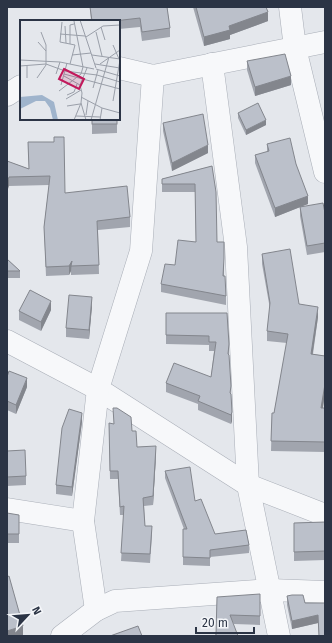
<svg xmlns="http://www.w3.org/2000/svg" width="332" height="643" font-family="'Fira Sans',sans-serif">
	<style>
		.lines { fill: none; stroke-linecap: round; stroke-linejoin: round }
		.minor-casing { stroke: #a9aeb7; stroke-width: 23 }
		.minor { stroke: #f7f8fa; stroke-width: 22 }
		.wall { fill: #a1a5ae }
		.shaded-wall { fill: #83868d }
		.building { fill: #bbc0ca; stroke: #83868d }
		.inset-road { fill: none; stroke: #9a9fa9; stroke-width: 1 }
		.view { fill: #c2185b; fill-opacity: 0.15; stroke: #c2185b; stroke-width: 2 }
		.inset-edge { fill: none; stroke: #2b3445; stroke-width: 2 }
	</style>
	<rect width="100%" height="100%" fill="#e4e7ec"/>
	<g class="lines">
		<defs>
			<g id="minor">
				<path d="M290 7 295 48 325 172"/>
				<path d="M212 64 236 247 248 485 279 636"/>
				<path d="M119 68 153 76 325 42"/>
				<path d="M7 95 21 86"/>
				<path d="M7 341 98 389 248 485 325 515"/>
				<path d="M7 509 83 521"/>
				<path d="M96 610 83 521 98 389 141 251 153 76"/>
				<path d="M62 636 96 610 115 601 270 590 325 592"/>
			</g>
		</defs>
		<use href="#minor" class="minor-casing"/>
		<use href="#minor" class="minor"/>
	</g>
	<g class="wall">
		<path d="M90 7H167L170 28V37L142 41 140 27 119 29V21H91Z"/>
		<path d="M193 7H266L268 21 230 35V39L204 46Z"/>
		<path d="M247 61 291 85 255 96 247 70Z"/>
		<path d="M238 113 266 125 246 135 238 118Z"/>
		<path d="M92 119H117V133L92 134Z"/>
		<path d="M163 123 208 153 172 171 163 131Z"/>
		<path d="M28 142 65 193 130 217V227L98 230 99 274 71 275V271L69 275 46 276 44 227 49 185 9 186 7 161 29 169Z"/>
		<path d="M267 144 296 164 308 204 302 206 325 213V252L307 255 300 216V207L275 217 255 163V155L267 152Z"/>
		<path d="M212 166 217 242 224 266V276L226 296V305L161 292V284L175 265 196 242 195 192H162V179Z"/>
		<path d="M262 254 299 304 318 317 313 354 325 356V394L323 408H325V452L271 451 272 413H274L287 343 267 341V331L270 309 262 264Z"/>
		<path d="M7 259 20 271V278H7Z"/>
		<path d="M92 306 89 339 66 337V328Z"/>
		<path d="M51 310 41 331 19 320V311Z"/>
		<path d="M166 313H227L232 421 231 424 198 410V404L166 392V383L211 377 214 351H209V345L166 344Z"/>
		<path d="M7 377 27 387 16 414 7 410Z"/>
		<path d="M82 422 72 496 56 494V485Z"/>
		<path d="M109 423 132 431 137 447 156 455 153 505 144 506 145 526 152 535 150 563 121 561 124 515H120L118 479H110Z"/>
		<path d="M7 451 26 476V485L7 486Z"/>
		<path d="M165 471 195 501 215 534 249 545V553L210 557V566L183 565V529H184L165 478Z"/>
		<path d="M7 513 19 524V543H7Z"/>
		<path d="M325 522V560L294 561V523Z"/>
		<path d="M287 596 305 603H325V636H319L318 623 292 629 287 605Z"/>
		<path d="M217 597 260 599V625L234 624Z"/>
	</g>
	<g class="shaded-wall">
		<path d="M268 12V21L230 35V39L204 46V37L229 26Z"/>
		<path d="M291 76V85L255 96V87Z"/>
		<path d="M266 120V125L246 135V130Z"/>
		<path d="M208 145V153L172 171V163Z"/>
		<path d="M9 177V186L7 192V183Z"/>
		<path d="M308 196V204L275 217V208Z"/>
		<path d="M8 227V234L7 236V229Z"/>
		<path d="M72 261 71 271 69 275V266Z"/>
		<path d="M92 297V306L89 339V330Z"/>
		<path d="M51 301V310L41 331V322Z"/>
		<path d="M318 307V317L311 364V354Z"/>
		<path d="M27 378V387L16 414V405Z"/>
		<path d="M325 384V394L321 418V408Z"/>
		<path d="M232 412V421L231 424V415Z"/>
		<path d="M82 413V422L72 496V487Z"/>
		<path d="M156 446V455L153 505V496Z"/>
		<path d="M318 615V623L292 629V621Z"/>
		<path d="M23 626V636H7V631Z"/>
	</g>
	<g class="building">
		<path d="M90 7H167L170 28 142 32 140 18 114 21H92Z"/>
		<path d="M196 7H266L268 12 229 26 230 30 204 37Z"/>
		<path d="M285 54 291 76 255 87 247 61Z"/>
		<path d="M258 103 266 120 246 130 238 113Z"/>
		<path d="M203 114 208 145 172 163 163 123Z"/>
		<rect x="92" y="119" width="25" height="5"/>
		<path d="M54 137H64L65 193 127 186 130 217 97 221 99 265 71 266 72 261 69 266 46 267 44 227 50 176 9 177 7 183V161L29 169 28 142H54Z"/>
		<path d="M290 138 296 164 308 196 275 208 255 155 269 151 267 144Z"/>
		<path d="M212 166 216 192 217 242H224V258L223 276H225L226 296 161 284 165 264 175 265 178 240 196 242 195 184H162V179Z"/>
		<path d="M323 203 325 213V243L307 246 300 207Z"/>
		<path d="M290 249 299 304 318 307 311 354 325 356V384L321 408H325V442L271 441 272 413H274L288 334 267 331 270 303 262 254Z"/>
		<path d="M7 259 20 271H7Z"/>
		<path d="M30 290 51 301 41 322 19 311Z"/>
		<path d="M69 295 92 297 89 330 66 328Z"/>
		<path d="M166 313H227L229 344 228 354 229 355 231 386 230 393 231 394 232 412 231 415 198 401 200 396 166 383 174 363 211 377 216 342H209V336L166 335Z"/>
		<path d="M9 371 27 378 16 405 7 401V377Z"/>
		<path d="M113 408H117L131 417 132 431H136L137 447 156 446 153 496 143 498 145 526H152L150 554 121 553 124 506 120 507 118 471H110L109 423 114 424Z"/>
		<path d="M69 409 82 413 72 487 56 485 62 428Z"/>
		<path d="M25 450 26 476 7 477V451Z"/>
		<path d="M190 467 195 501 201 499 215 534 246 530 249 545 210 550V558L183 557V529H187L165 471Z"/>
		<path d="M7 513 19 515V534H7Z"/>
		<path d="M325 522V551L294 552V523Z"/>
		<path d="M9 576 23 626 7 631V577Z"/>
		<path d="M260 594V616L230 615 238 636H213L216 635 217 597Z"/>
		<path d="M292 595H303L305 603H325V636H319L318 615 292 621 287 596Z"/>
		<path d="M138 626 142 636H110Z"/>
	</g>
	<g transform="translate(20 20)">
		<rect width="100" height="100" fill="#e4e7ec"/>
		<path d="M22 75 34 82 38 100H33L30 88 25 81H16L0 89V77Z" fill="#9fb4cc"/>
		<path class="inset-road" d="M60 0 76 48M42 2 40 22 55 25 50 44M45 6 46 23M81 7 85 20M76 12 82 36M40 14 65 16M66 17 83 6 100 5M18 22 26 31M50 24V5L54 4M93 25 99 39M52 35 71 33M72 35 100 39M0 40 40 42 74 49M75 44 100 48M80 44 100 30M0 46 26 44 45 51 77 55 100 62M76 49 100 56M36 54 40 42M44 54 100 69M44 56 60 65M7 58V45M17 58 26 45V25L21 12M41 65 47 43M73 68 78 50M39 71 61 54 63 47 54 1M47 75 54 72 57 64M61 77 82 88 100 93M46 79 61 70M93 81 100 40M47 86 60 84M66 95 68 81M56 96 80 97M54 100 61 83M66 100 61 83 62 73 60 65 67 48M71 100 89 37M80 100 82 88"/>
		<path class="view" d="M44 49 64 59 59 69 39 59Z"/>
		<rect width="100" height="100" class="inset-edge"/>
	</g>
	<rect width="332" height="643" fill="none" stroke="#2b3445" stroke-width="16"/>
	<g transform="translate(28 615) rotate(64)" stroke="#f4f6f9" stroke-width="3" paint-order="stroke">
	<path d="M0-3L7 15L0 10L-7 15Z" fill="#2b3445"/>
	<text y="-6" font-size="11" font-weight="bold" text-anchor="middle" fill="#2b3445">N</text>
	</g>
	<path d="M196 627v6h58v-6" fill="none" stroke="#2b3445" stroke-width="2"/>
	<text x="202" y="627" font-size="12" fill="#2b3445" stroke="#f4f6f9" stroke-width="3" paint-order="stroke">20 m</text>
</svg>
